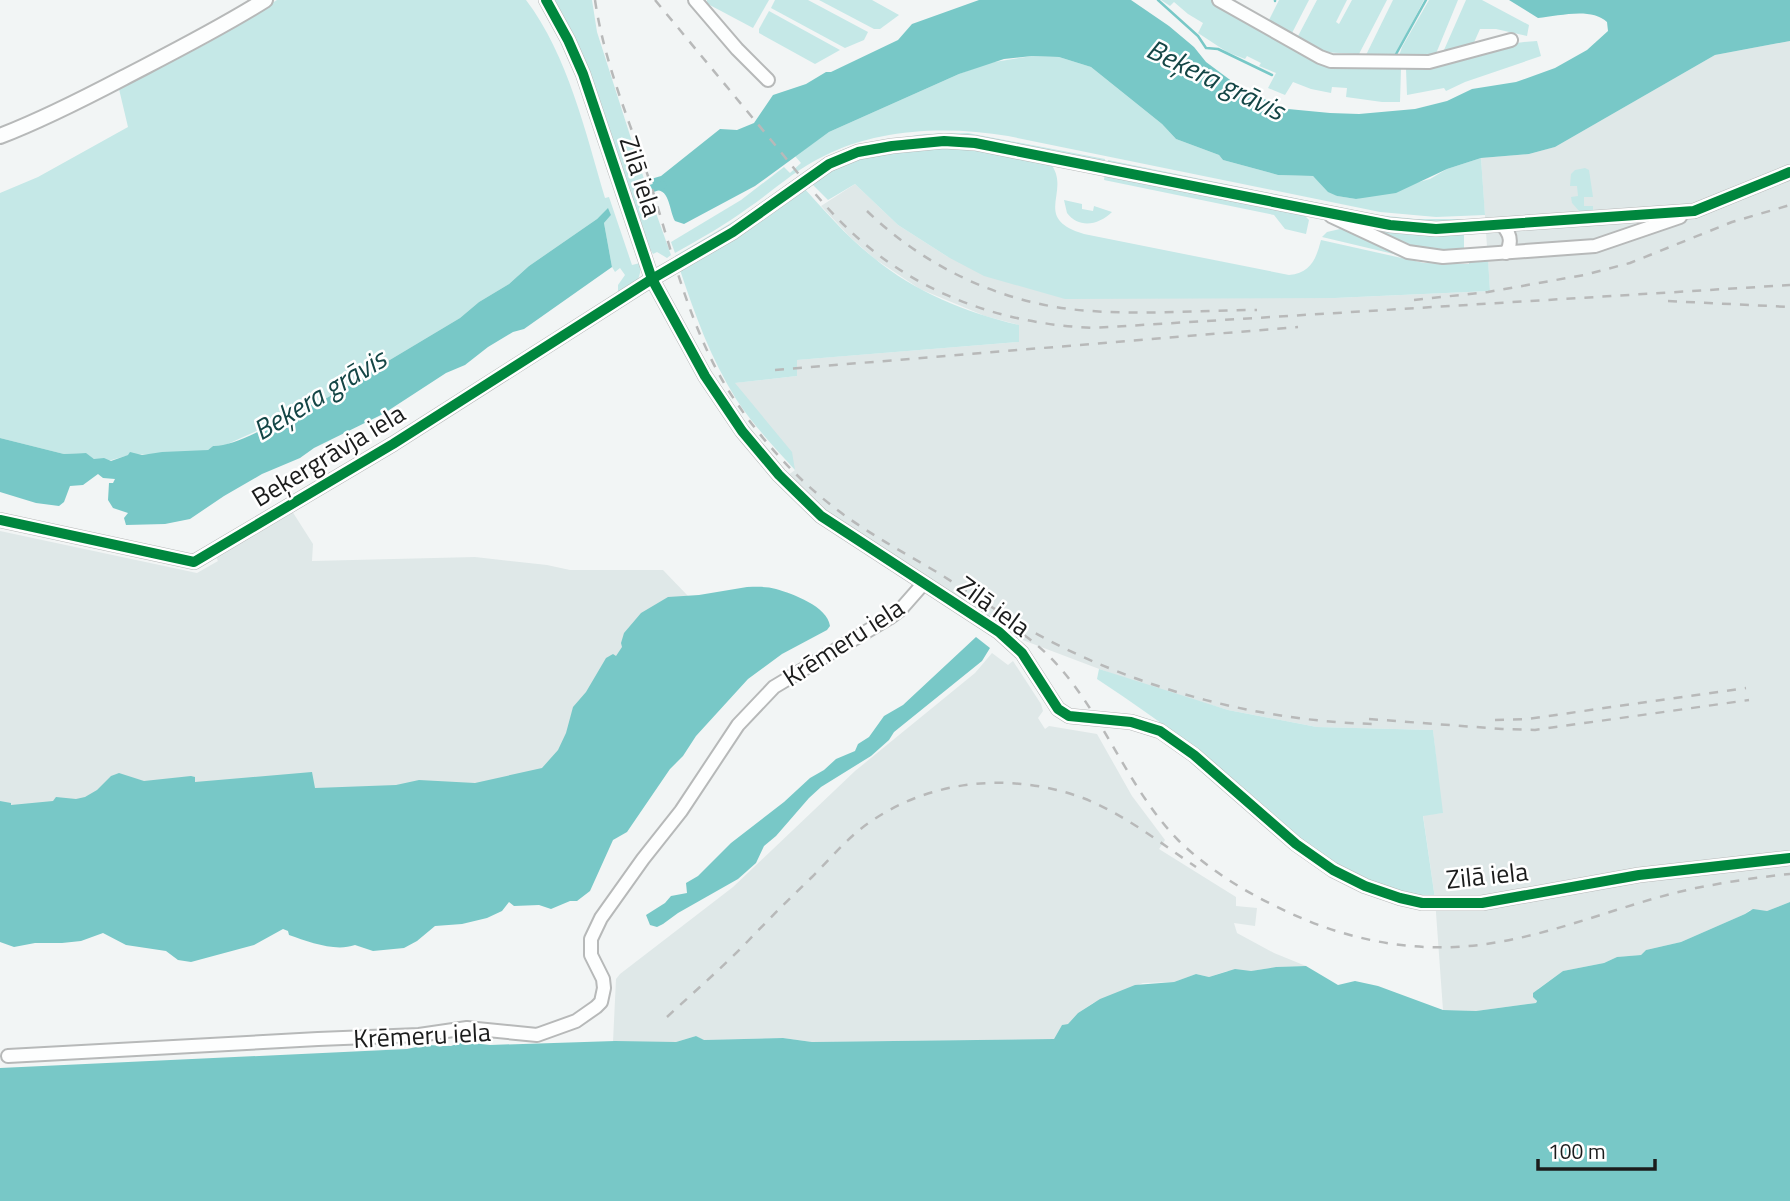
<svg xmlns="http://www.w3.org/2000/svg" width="1790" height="1201" font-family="'Titillium Web',sans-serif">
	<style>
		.built { fill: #dfe8e8 }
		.green { fill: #c5e8e7 }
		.water { fill: #78c8c7 }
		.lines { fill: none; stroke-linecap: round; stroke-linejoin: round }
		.stream { stroke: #78c8c7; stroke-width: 2.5 }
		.canal { stroke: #78c8c7; stroke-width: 8 }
		.minor-casing { stroke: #b7b9b9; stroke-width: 16 }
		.major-casing { stroke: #b7b9b9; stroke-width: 18 }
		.minor { stroke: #fdfefe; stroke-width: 12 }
		.major { stroke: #fdfefe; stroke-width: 14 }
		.rail { stroke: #b8b9b9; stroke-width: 2.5; stroke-dasharray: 9 9; stroke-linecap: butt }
		.cycleway-casing { stroke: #fff; stroke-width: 15 }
		.cycleway { stroke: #00873e; stroke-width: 10 }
		.labels { text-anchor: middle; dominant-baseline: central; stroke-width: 5; stroke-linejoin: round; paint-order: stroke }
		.street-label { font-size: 26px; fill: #1b1c1c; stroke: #fff }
		.water-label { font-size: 28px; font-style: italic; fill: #144646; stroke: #fff }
	</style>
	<rect width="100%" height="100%" fill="#f2f5f5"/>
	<g class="built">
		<path d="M1790 41V902L1767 911 1750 910 1745 914 1681 942 1646 950 1641 955 1617 957 1604 963 1563 971 1538 989 1536 1003 1476 1011 1443 1010 1435 899 1423 815 1442 813 1433 730 1317 727 1228 710 1131 681 1020 639 819 506 787 476 795 470 734 383 797 376 796 360 1019 342V325L985 316 920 289 875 259 851 238 821 206 855 184 898 225 948 257 1335 298 1490 291 1481 158 1529 154 1555 147 1715 55Z"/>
		<path d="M292 511 313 544 312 561 475 557 547 565 570 570H663L688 596 570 840 0 888V531L197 573 218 561 216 557Z"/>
		<path d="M992 653 1008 665 1013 661 1041 704 1043 711 1038 718 1045 729 1049 726 1097 734 1132 796 1165 840 1159 849 1236 897V906L1257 908 1255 926 1234 923 1237 933 1274 953 1306 966 1276 967 1251 971H1227L1209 977 1196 974 1174 982 1143 983 1093 1003 1078 1013 1068 1024 1062 1025 1054 1039 812 1042 783 1038 703 1040 696 1036 676 1042H613L616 979 620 974 733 887 855 771 975 673Z"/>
	</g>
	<g class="green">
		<path d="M277 0H526C568 55 586 134 605 198L609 197 632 265 640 263C642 280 635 286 620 294L618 292V285L625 275 620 268 615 272 612 267 604 223 611 215 608 209 597 219 529 266 509 284 479 302 460 318 373 370 370 374 314 405 221 447 213 446 208 450 198 452 129 455 108 461 94 459 85 453 64 454 0 438V193L38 177 128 127 119 89 208 43Z"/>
		<path d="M554 0H592L597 32 644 179 636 183 643 203 651 199 671 255 667 258 657 252 653 254 646 242 583 56Z"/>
		<path d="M707 0H769L753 28 706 3Z"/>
		<path d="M775 0H808L868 32 864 40 845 48 771 8Z"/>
		<path d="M819 0H872L899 15 880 29H874Z"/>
		<path d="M1161 0H1213L1291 46 1368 65 1401 69 1400 102H1382L1346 97 1347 88 1332 87 1331 93 1311 89 1293 82 1285 95 1268 88 1276 73 1259 66 1261 63 1247 56 1245 59 1227 52 1198 33 1203 23 1188 14 1174 2 1170 6Z"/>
		<path d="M1279 0H1309L1291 35 1268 22Z"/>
		<path d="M1317 0H1347L1336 22 1339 24 1352 0H1387L1359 54 1320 52 1297 38Z"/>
		<path d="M1393 0H1424L1393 59 1366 55Z"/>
		<path d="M1429 0H1458L1435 56 1398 59 1402 47Z"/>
		<path d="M1466 0H1482L1529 25 1527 36 1496 29H1480L1472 47 1447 54 1444 50Z"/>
		<path d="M769 11 840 50 815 64 759 33V29Z"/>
		<path d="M1537 41 1541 56 1465 82 1446 91 1444 88 1407 95 1406 69C1450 60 1492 43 1537 41Z"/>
		<path d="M1032 56 1059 57 1091 67 1162 124 1176 139 1219 155 1223 160 1278 175 1313 176 1337 196 1356 199 1430 179 1447 169 1481 158 1485 215 1436 217 1380 212 1008 136C948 126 879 128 824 156 796 169 773 191 748 208 725 225 700 239 675 253L671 242 741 200 784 167 790 173 801 163 795 156 829 132 959 74 988 63Z"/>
		<path d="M968 133 1105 159 1104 163 967 137 818 165 735 224 676 260 675 256 741 217 825 158 866 143 924 134Z"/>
		<path d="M966 146 1050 163C1073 191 1030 218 1084 234L1289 275C1311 273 1316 259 1321 240L1424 263 1469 264V261L1488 259 1490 291 1335 298 1065 299 984 276 948 257 898 225 855 184 828 200 809 181C855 149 912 147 966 146Z"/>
		<path d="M1108 160 1378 215 1416 219H1463V223L1390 221 1107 164Z"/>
		<path d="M1585 168 1589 170 1593 197H1584V206H1593V211L1580 212 1572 203 1571 197 1578 196 1577 186H1570L1571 174 1575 170Z"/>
		<path d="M1105 172 1301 212 1309 220 1306 234 1285 229 1274 215 1104 180Z"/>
		<path d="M802 186C825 211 847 237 874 258 915 292 967 313 1019 325V342L797 360V376L735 383 792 452 795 470C775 448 753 425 736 399 711 359 695 315 680 270Z"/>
		<path d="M1064 200 1082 204V209L1093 211 1094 206 1112 212C1099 225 1079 229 1067 213Z"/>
		<path d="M1354 223 1464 232V252H1437L1411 249Z"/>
		<path d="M1340 229 1348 231 1402 256 1322 237 1327 232Z"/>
		<path d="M1099 669 1228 710 1317 727 1433 730 1443 813 1423 816 1435 899C1334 891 1266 808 1193 748 1163 723 1130 701 1097 679Z"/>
	</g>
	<g class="water">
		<path d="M979 0H1131L1169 26 1194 47 1206 62 1245 91 1288 109 1330 113 1359 114 1415 109 1447 101 1472 89 1516 82 1555 68 1587 50 1608 31 1607 22C1591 7 1559 16 1538 18L1509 0H1790V41L1715 55 1555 147 1529 154 1481 158 1447 169 1396 193 1356 199 1337 196 1328 192 1313 176 1278 175 1223 160 1219 155 1176 139 1162 124 1091 67 1059 57 1032 56 1004 59 959 74 829 132 755 186 684 224 675 221C669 210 670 189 655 190L651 179 661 176 720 129 737 130 754 123 773 95 806 84 826 72H831L898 40 912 24Z"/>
		<path d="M608 208 611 215 604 223 612 267 524 329 513 332 488 347 465 365 446 373 383 414 314 448 300 458 262 474 224 496 190 519 165 524 126 525 124 518 128 513 113 508 108 500 109 483H113L115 479 103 478 98 474 83 485 70 486 64 502 59 506 36 503 0 492V438L64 454 86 453 94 459 104 458 111 461 128 455 130 452 142 455 162 452 208 450 213 446C237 447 285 417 308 405H314L370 374 373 370 460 318 479 302 509 284 529 266 597 219Z"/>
		<path d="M747 587C756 587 767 586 776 589 793 594 827 606 830 626L827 630 782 654 748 679 696 736 683 756 670 769 627 832 613 840 590 891 577 901H570L551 909 539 905 514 906 509 902 502 911 487 918 462 924 435 926 417 941 404 948 373 951 355 945C335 952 309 942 289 935L288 931 283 929 254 945 191 962 178 960 166 951 126 945 103 933 81 941 62 943H35L14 947 0 942V801L11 803V805L53 801 56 797 76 799 85 797 97 790 111 776 119 773 144 781 191 776 195 777V782L312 772 315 788 396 785 419 780 475 783 542 768 558 750 566 733 573 707 586 692 606 658 613 654 616 656 622 647 621 643 624 633 641 613 668 597 699 595Z"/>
		<path d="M976 637 990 648 982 661 894 732 889 740 871 756 821 787 809 798 776 836 764 846 756 863 738 879 678 913 663 924 657 927 650 925 646 915 665 903 671 896 687 893 686 883 698 876 731 843 784 802 810 778 824 770 836 759 855 751 858 744 869 737 884 716 903 705Z"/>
		<path d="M1790 902V1201H0V1068L407 1049 426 1045 451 1046 462 1042 490 1045 615 1041 676 1042 696 1036 704 1040 783 1038 812 1042 1054 1039 1062 1025 1068 1024 1078 1013 1100 999 1135 985 1174 982 1196 974 1209 977 1235 969 1251 971 1276 967 1306 966 1338 985 1355 981 1378 986 1443 1010 1476 1011 1536 1003 1537 1001 1533 997V993L1563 971 1604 963 1617 957 1641 955 1646 950 1681 942 1745 914 1753 909 1767 911Z"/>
	</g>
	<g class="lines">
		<g class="stream">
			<path d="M1158 0 1198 36 1206 48 1218 49 1272 75"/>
			<path d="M1275 1V0"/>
			<path d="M1395 56 1426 0"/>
		</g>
		<path class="canal" d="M641 192 662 185"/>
		<defs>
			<g id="minor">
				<path d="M546 0 568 40 583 74 652 279 705 376 742 431 779 475 821 516 999 632 1022 653 1058 709 1069 716 1131 722 1160 731 1194 755 1296 844 1333 870 1365 886 1400 898 1422 903H1482L1639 875 1790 858"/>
				<path d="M695 0 737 49 768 80"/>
				<path d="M1219 0 1320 57 1331 61 1429 62 1511 40"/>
				<path d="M1331 216 1408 252 1443 257 1595 246 1680 217"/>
				<path d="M1502 225C1511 234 1512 243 1506 253"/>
				<path d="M0 520 194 562 393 444 652 279 733 232 829 164 858 152 892 146 944 141 975 143 1390 225 1436 229 1694 211 1790 172"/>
				<path d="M8 1056 318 1039 419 1035 467 1028 537 1035 576 1021 596 1007 601 1002 604 988 603 979 591 955V939L601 918 643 859 681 811 738 725 774 687 889 618 901 609 923 584"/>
			</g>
			<path id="major" d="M0 136C42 120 83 99 123 78 171 53 219 29 265 0"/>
		</defs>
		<use href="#minor" class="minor-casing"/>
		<use href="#major" class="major-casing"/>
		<use href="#minor" class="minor"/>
		<use href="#major" class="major"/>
		<g class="rail">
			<path d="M595 0C604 62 629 120 649 179 673 254 691 336 736 402 762 440 795 477 831 505 865 532 903 552 940 574 976 597 1012 621 1050 641 1149 692 1266 722 1377 724"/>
			<path d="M655 0C694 47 732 93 771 140 799 174 826 210 859 239 925 297 1006 324 1093 328L1790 285"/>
			<path d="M867 211C927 269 1007 306 1091 311 1146 315 1202 310 1257 310"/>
			<path d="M1414 300 1488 292 1584 275 1630 263 1732 222 1790 205"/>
			<path d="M1668 301 1790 307"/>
			<path d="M775 370 1298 327"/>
			<path d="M1024 635C1096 686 1118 779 1179 841 1210 871 1250 895 1290 913 1350 941 1419 954 1486 944 1558 934 1625 903 1696 888 1727 882 1759 877 1790 874"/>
			<path d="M1369 719 1502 729 1535 730 1749 700"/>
			<path d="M1495 720 1527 719 1746 688"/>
			<path d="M667 1017C694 992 723 967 748 941 769 919 790 898 812 877 831 858 848 837 870 822 932 779 1012 772 1083 798 1124 814 1159 842 1196 867"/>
		</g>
		<defs>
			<g id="cycleway">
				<path d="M546 0 568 40 583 74 652 279 705 376 742 431 779 475 821 516 999 632 1022 653 1058 709 1069 716 1131 722 1160 731 1194 755 1296 844 1333 870 1365 886 1400 898 1422 903H1482L1639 875 1790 858"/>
				<path d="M0 520 194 562 393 444 652 279 733 232 829 164 858 152 892 146 944 141 975 143 1390 225 1436 229 1694 211 1790 172"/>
			</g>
		</defs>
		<use href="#cycleway" class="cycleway-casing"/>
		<use href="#cycleway" class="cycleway"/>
	</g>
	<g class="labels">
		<g class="street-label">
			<text transform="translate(641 176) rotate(72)">Zilā iela</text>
			<text transform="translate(328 455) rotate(-31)">Beķergrāvja iela</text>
			<text transform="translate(994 606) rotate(36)">Zilā iela</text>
			<text transform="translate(843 642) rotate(-33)">Krēmeru iela</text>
			<text transform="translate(1487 875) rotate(-6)">Zilā iela</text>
			<text transform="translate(422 1035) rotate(-3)">Krēmeru iela</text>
		</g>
		<g class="water-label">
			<text transform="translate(1216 79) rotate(26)">Beķera grāvis</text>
			<text transform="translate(319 394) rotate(-31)">Beķera grāvis</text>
		</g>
	</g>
	<path d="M1538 1159v10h117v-10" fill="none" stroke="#1b1c1c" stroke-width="3.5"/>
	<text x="1548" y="1159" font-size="21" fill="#1b1c1c" stroke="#ffffff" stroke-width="5" paint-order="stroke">100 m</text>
</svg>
